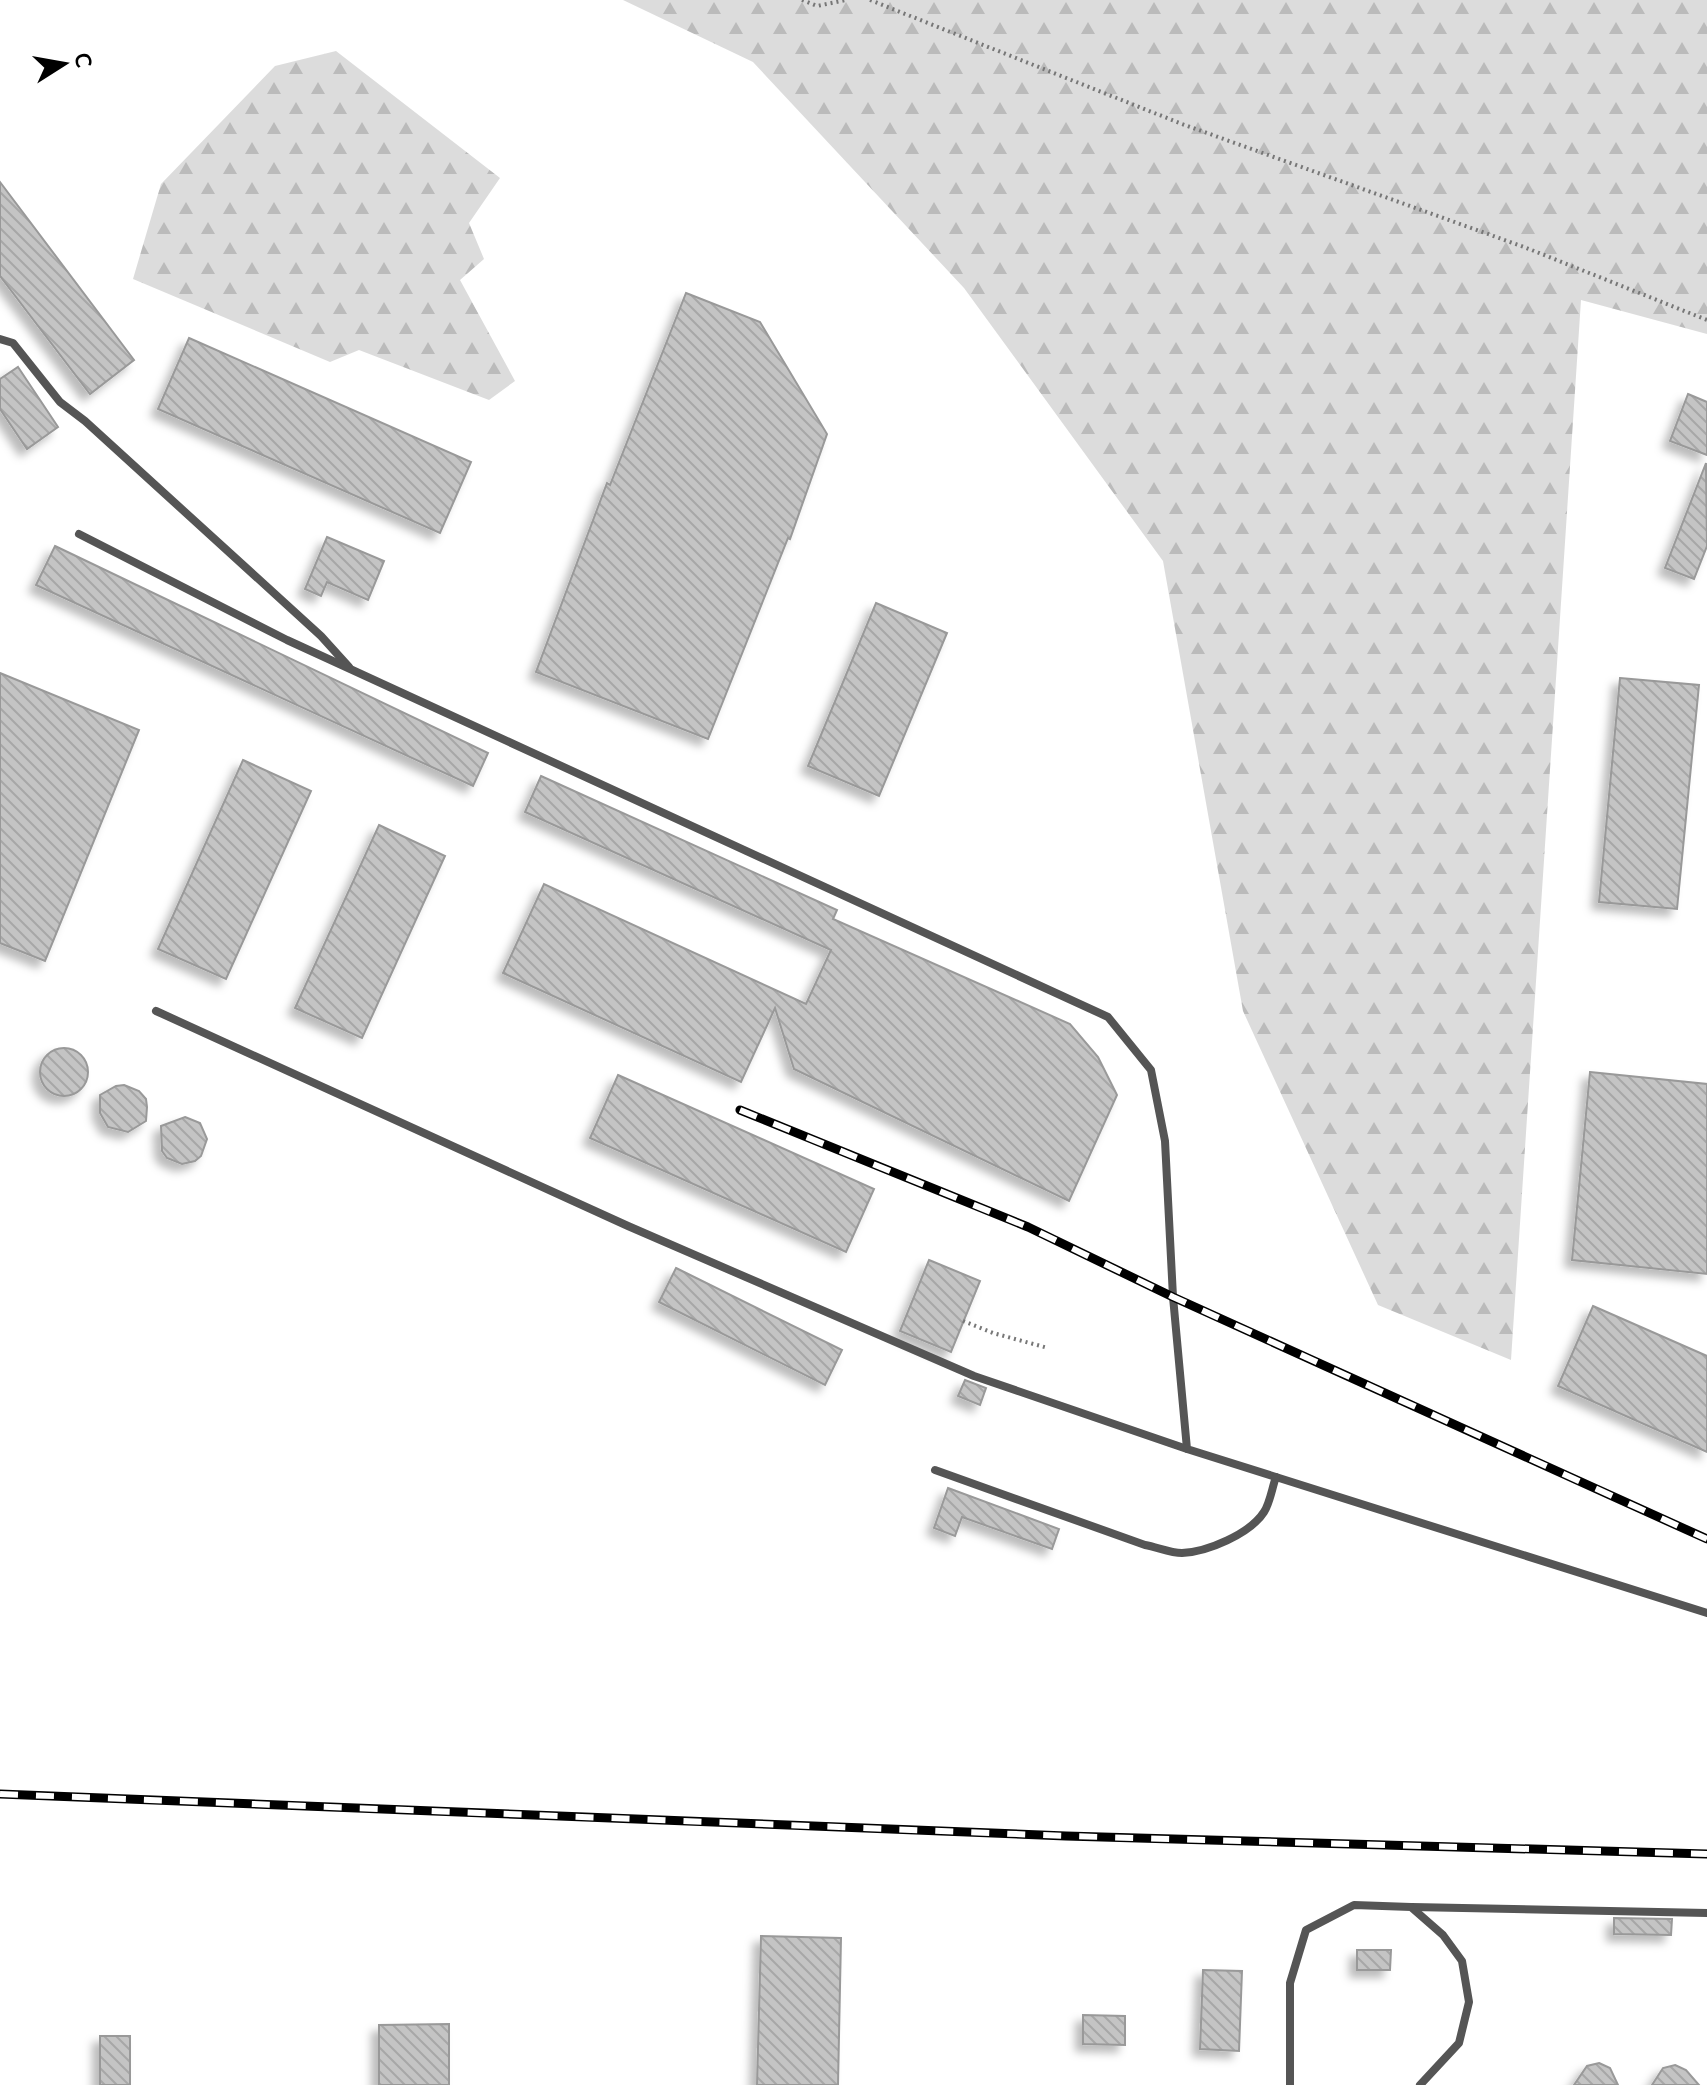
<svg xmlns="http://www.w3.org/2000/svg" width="1707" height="2085" font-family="Mulish,sans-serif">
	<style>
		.forest { fill: url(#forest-firs) }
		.building { fill: url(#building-back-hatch); stroke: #999; stroke-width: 2; filter: url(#shadow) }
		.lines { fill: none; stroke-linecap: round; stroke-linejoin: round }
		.path { stroke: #777; stroke-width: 4; stroke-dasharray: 2 4; stroke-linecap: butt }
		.lane { stroke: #555; stroke-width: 8 }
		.rail-casing { stroke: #000; stroke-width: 9 }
		.rail { stroke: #fff; stroke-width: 6; stroke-dasharray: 18; stroke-linecap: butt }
	</style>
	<defs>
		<pattern id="forest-firs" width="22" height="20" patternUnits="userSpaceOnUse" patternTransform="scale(2)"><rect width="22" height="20" fill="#dcdcdc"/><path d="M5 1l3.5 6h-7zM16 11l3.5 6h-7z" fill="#bbb"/></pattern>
		<pattern id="building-back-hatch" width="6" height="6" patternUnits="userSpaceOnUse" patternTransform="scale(2)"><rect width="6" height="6" fill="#c4c4c4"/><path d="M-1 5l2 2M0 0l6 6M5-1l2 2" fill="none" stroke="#a7a7a7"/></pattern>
		<filter id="shadow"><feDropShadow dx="-7" dy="7" stdDeviation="4" flood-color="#0004"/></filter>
	</defs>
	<rect width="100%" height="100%" fill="#fff"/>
	<g class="forest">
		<path d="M623 0H1707V334L1581 300 1511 1360 1378 1305 1243 1011 1163 561 964 288 753 62Z"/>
		<path d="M336 51 500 178 469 223 484 259 460 280 515 381 489 400 359 350 330 362 133 279 161 184 275 66Z"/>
	</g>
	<g class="building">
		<path d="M0 182 134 360 90 394 0 276Z"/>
		<path d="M686 293 760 322 827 434 790 539 788 538 708 739 536 672 607 483 610 485Z"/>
		<path d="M189 338 471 462 440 533 158 409Z"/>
		<path d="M18 367 58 427 27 449 0 409V379Z"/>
		<path d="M1688 394 1707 402V455L1670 441Z"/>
		<path d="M1706 463 1707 546 1694 579 1665 568Z"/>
		<path d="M327 537 384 561 368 600 327 582 321 596 305 589Z"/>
		<path d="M55 546 488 753 473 786 36 585Z"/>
		<path d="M876 603 947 633 879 796 808 766Z"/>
		<path d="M0 673 139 730 45 961 0 943Z"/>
		<path d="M1620 678 1699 685 1677 909 1599 902Z"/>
		<path d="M243 760 311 791 226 979 158 949Z"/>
		<path d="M541 776 837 910 833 919 1070 1024 1098 1057 1117 1095 1069 1201 794 1069 775 1008 741 1082 503 973 544 884 806 1004 831 950 525 812Z"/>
		<path d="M379 825 445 856 362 1038 295 1008Z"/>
		<circle cx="64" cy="1072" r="24"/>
		<path d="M1590 1072 1707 1084V1274L1572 1260Z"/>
		<path d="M618 1075 874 1189 846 1252 590 1138Z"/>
		<path d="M124 1085 139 1091 146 1099 147 1107 146 1121 128 1132 108 1127 100 1113V1095L116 1086Z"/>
		<path d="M185 1117 200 1123 207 1139 201 1156 195 1161 182 1164 167 1158 162 1151 161 1126Z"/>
		<path d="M929 1260 980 1281 951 1352 900 1331Z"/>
		<path d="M676 1268 842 1350 825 1385 659 1302Z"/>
		<path d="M1593 1306 1707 1356V1452L1558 1386Z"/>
		<path d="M965 1380 986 1388 980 1405 958 1396Z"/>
		<path d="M948 1488 1059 1529 1052 1549 962 1517 955 1536 934 1528Z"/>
		<path d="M1614 1918 1672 1919 1671 1935 1614 1934Z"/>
		<path d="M761 1936 841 1938 838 2085H757Z"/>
		<path d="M1357 1950H1391L1390 1970H1357Z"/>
		<path d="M1203 1970 1242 1971 1239 2051 1200 2049Z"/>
		<path d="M1083 2015 1125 2016V2045L1083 2044Z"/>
		<path d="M449 2024V2085H379V2025Z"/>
		<rect x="100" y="2036" width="30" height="49"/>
		<path d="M1599 2063 1610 2068 1618 2085H1574L1587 2066Z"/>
		<path d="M1675 2065 1686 2070 1699 2085H1652L1663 2068Z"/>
	</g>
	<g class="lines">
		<g class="path">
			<path d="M802 0 817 6 846 0"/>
			<path d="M870 0 1182 124 1524 247 1707 320"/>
			<path d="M963 1321 993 1333 1048 1348"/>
		</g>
		<g class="lane">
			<path d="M0 339 13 343 60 402 85 421 321 636 349 667"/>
			<path d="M79 534 287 640 1108 1017 1151 1070 1165 1141 1173 1297 1187 1449 1707 1613"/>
			<path d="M156 1011 628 1226 974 1376 1187 1449"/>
			<path d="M935 1470 1145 1545C1157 1547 1170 1553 1182 1553 1207 1552 1250 1534 1264 1512 1270 1503 1272 1488 1276 1477"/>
			<path d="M1412 1907 1707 1913"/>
			<path d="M1290 2085V1983L1306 1930 1354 1905 1411 1907 1443 1935 1462 1961 1469 2002 1459 2043 1420 2085"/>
		</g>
		<defs>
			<g id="rail">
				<path d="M740 1110 1028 1227 1173 1297 1707 1539"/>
				<path d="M0 1794 1066 1836 1707 1854"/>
			</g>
		</defs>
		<use href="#rail" class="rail-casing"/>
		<use href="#rail" class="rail"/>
	</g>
	<g transform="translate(64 64) rotate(79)" stroke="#ffffff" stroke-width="6" paint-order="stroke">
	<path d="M0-6L14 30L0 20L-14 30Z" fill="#000000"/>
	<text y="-12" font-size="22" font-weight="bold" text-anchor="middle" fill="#000000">С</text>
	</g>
</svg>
